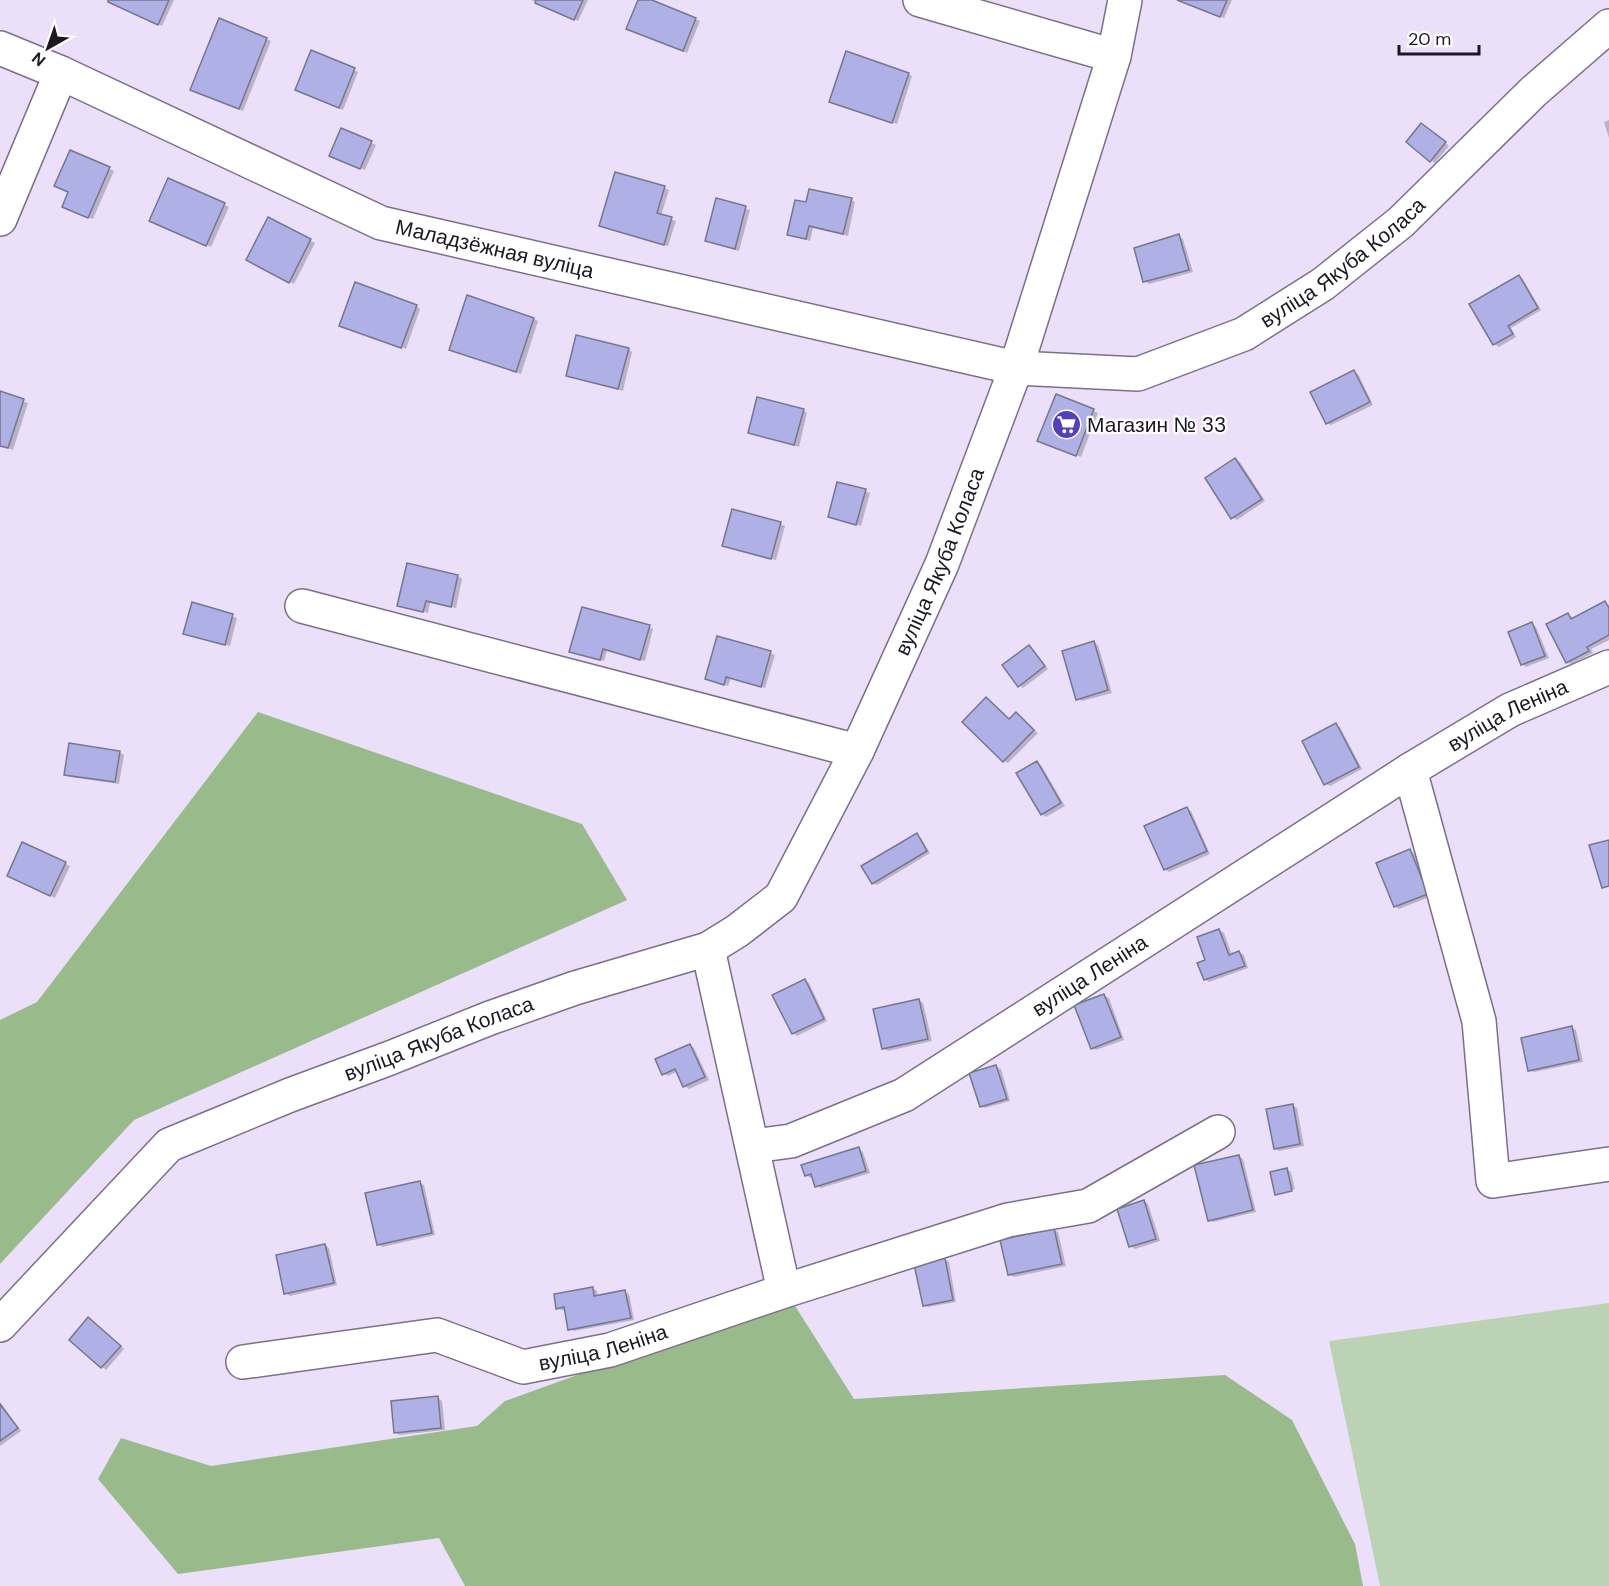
<svg xmlns="http://www.w3.org/2000/svg" width="1609" height="1586" font-family="'DM Sans',sans-serif">
	<style>
		.green { fill: #bcd2b4 }
		.forest { fill: #99ba8b }
		.shadow { fill: #0003 }
		.building { fill: #afb1e6; stroke: #75768f; stroke-width: 1.5 }
		.lines { fill: none; stroke-linecap: round; stroke-linejoin: round }
		.minor-casing { stroke: #7b7088; stroke-width: 36 }
		.minor { stroke: #fff; stroke-width: 33 }
		.labels { text-anchor: middle; dominant-baseline: central; stroke-width: 4.5; stroke-linejoin: round; paint-order: stroke }
		.street-label { font-size: 21px; fill: #1c1821; stroke: #fff }
		.poi-label { font-size: 21px; fill: #1c1821; stroke: #fff; text-anchor: start }
	</style>
	<rect width="100%" height="100%" fill="#ebdffa"/>
	<path class="green" d="M1609 1303V1586H1380L1329 1341Z"/>
	<g class="forest">
		<path d="M258 712 582 824 627 900 134 1120 0 1264V1020L37 1002Z"/>
		<path d="M790 1298 854 1399 1225 1375 1292 1420 1355 1544 1363 1586H465L439 1538 178 1574 98 1479 121 1438 211 1466 477 1426 505 1401Z"/>
	</g>
	<g class="shadow">
		<path d="M110 0H174L162 26Z"/>
		<path d="M531 0H588L578 21Z"/>
		<path d="M639 0H648L700 21 687 53 633 31Z"/>
		<path d="M1179 0H1232L1224 18Z"/>
		<path d="M220 20 271 41 243 111 196 92Z"/>
		<path d="M354 70 358 72 343 110 301 92Z"/>
		<path d="M908 74 912 76 897 124 835 104Z"/>
		<path d="M1609 120V138L1604 122Z"/>
		<path d="M1426 127 1449 146 1435 163 1431 160Z"/>
		<path d="M342 130 376 145 365 170 336 158Z"/>
		<path d="M71 152 114 171 93 219 68 209Z"/>
		<path d="M169 180 229 207 211 247 156 222Z"/>
		<path d="M664 188 669 190 661 216 676 221 668 246 601 225Z"/>
		<path d="M717 200 750 210 739 251 706 241Z"/>
		<path d="M851 200 855 202 848 236 813 228 810 241 789 234 807 204Z"/>
		<path d="M269 219 315 243 294 284 248 260Z"/>
		<path d="M1179 236 1183 239 1193 272 1149 284 1145 281Z"/>
		<path d="M1519 277 1523 279 1541 310 1511 328 1516 337 1499 347 1494 344Z"/>
		<path d="M416 306 420 309 406 349 345 328Z"/>
		<path d="M534 319 538 321 521 374 455 352Z"/>
		<path d="M628 349 632 352 623 391 567 375Z"/>
		<path d="M1354 372 1358 374 1373 405 1331 425 1327 423Z"/>
		<path d="M0 393 28 403 13 450 0 445Z"/>
		<path d="M1057 396 1098 413 1081 457 1044 442Z"/>
		<path d="M803 410 807 413 799 447 750 433Z"/>
		<path d="M1235 460 1240 462 1265 501 1237 520 1233 518Z"/>
		<path d="M865 491 870 493 861 526 829 516Z"/>
		<path d="M780 524 785 526 776 560 728 547Z"/>
		<path d="M458 576 462 579 456 608 430 603 428 613 399 605Z"/>
		<path d="M1605 603 1609 605V640L1591 649 1593 653 1571 664 1567 662 1568 614 1574 619Z"/>
		<path d="M193 604 237 618 230 646 189 635Z"/>
		<path d="M1532 624 1536 627 1549 658 1526 667 1522 664Z"/>
		<path d="M649 627 653 629 645 661 607 651 604 661 571 651Z"/>
		<path d="M718 638 775 655 765 688 731 678 728 686 707 678Z"/>
		<path d="M1094 643 1098 645 1112 693 1082 701 1078 699Z"/>
		<path d="M1029 647 1033 649 1048 669 1023 688 1019 685Z"/>
		<path d="M1016 714 1038 733 1008 763 1004 761Z"/>
		<path d="M1336 725 1340 727 1362 769 1330 786 1326 784Z"/>
		<path d="M119 752 124 755 119 784 70 777 66 774Z"/>
		<path d="M1037 763 1041 765 1065 806 1046 817 1042 814Z"/>
		<path d="M1186 808 1191 811 1210 854 1169 872 1165 869Z"/>
		<path d="M917 835 921 838 930 853 877 885 873 883Z"/>
		<path d="M23 844 70 866 55 898 13 878Z"/>
		<path d="M1410 851 1414 853 1432 896 1399 909 1395 906Z"/>
		<path d="M1219 930 1224 933 1232 955 1239 952 1244 955 1248 968 1209 982 1205 979 1207 961Z"/>
		<path d="M805 981 809 983 827 1021 797 1036 793 1033Z"/>
		<path d="M1104 996 1109 998 1124 1040 1096 1050 1092 1048Z"/>
		<path d="M919 1000 923 1003 932 1041 888 1051 883 1048Z"/>
		<path d="M1572 1028 1576 1030 1583 1062 1534 1072 1529 1070Z"/>
		<path d="M690 1045 694 1048 709 1080 689 1089 685 1086 678 1071 668 1076 663 1073Z"/>
		<path d="M996 1067 1001 1069 1010 1101 985 1108 981 1106Z"/>
		<path d="M1292 1105 1297 1108 1304 1146 1279 1151 1275 1148Z"/>
		<path d="M859 1149 863 1152 870 1173 821 1188 817 1186 814 1177 811 1178 806 1175Z"/>
		<path d="M1239 1156 1243 1159 1256 1212 1213 1222 1209 1220Z"/>
		<path d="M1287 1169 1291 1172 1295 1189 1278 1193V1195L1276 1194Z"/>
		<path d="M419 1183 424 1185 435 1235 382 1247 378 1244Z"/>
		<path d="M1144 1201 1148 1204 1160 1241 1135 1249 1131 1246Z"/>
		<path d="M1054 1230 1058 1232 1066 1266 1014 1277 1010 1275Z"/>
		<path d="M325 1245 329 1248 337 1285 290 1296 286 1293Z"/>
		<path d="M944 1259 949 1262 956 1302 928 1307 924 1305Z"/>
		<path d="M592 1288 597 1291 598 1297 625 1292 629 1294 634 1320 574 1331 570 1329 566 1310H562L557 1308Z"/>
		<path d="M93 1322 124 1349 106 1370 71 1340Z"/>
		<path d="M438 1398 442 1401 445 1430 399 1435 395 1432Z"/>
		<path d="M0 1402 21 1431 0 1446Z"/>
	</g>
	<g class="building">
		<path d="M108 0H169L158 25 108 2Z"/>
		<path d="M536 0H583L574 20 535 3Z"/>
		<path d="M638 0H652L696 18 683 51 626 29Z"/>
		<path d="M1177 0H1227L1220 17Z"/>
		<path d="M219 18 267 38 239 109 190 90Z"/>
		<path d="M311 50 355 68 339 108 295 90Z"/>
		<path d="M846 51 909 73 892 123 829 102Z"/>
		<path d="M1421 123 1446 142 1430 162 1406 142Z"/>
		<path d="M341 128 372 141 360 169 329 156Z"/>
		<path d="M70 150 110 167 88 218 62 207 68 192 54 186Z"/>
		<path d="M615 172 665 186 657 213 672 217 664 245 599 226Z"/>
		<path d="M168 178 225 203 206 246 149 221Z"/>
		<path d="M809 189 852 198 843 234 809 226 806 239 787 235 795 200 806 202Z"/>
		<path d="M716 198 746 206 735 249 705 241Z"/>
		<path d="M268 217 311 239 289 283 246 260Z"/>
		<path d="M1179 234 1189 270 1143 282 1134 248Z"/>
		<path d="M1519 275 1538 308 1508 326 1513 334 1493 345 1469 304Z"/>
		<path d="M355 282 417 305 401 348 339 326Z"/>
		<path d="M467 295 534 318 516 372 449 350Z"/>
		<path d="M576 335 629 348 618 389 566 376Z"/>
		<path d="M1354 370 1370 402 1326 424 1310 392Z"/>
		<path d="M0 391 24 399 8 448 0 446Z"/>
		<path d="M1056 394 1094 409 1076 456 1037 441Z"/>
		<path d="M757 397 804 409 794 445 748 433Z"/>
		<path d="M1235 458 1262 499 1231 519 1205 478Z"/>
		<path d="M837 482 866 489 856 525 828 517Z"/>
		<path d="M732 509 781 522 771 559 722 546Z"/>
		<path d="M407 563 458 575 451 607 426 601 423 612 397 606Z"/>
		<path d="M1605 601 1609 608V635L1587 647 1589 651 1566 663 1546 624 1568 613 1571 619Z"/>
		<path d="M192 602 233 614 225 645 183 634Z"/>
		<path d="M582 607 650 625 640 660 603 649 600 660 569 652Z"/>
		<path d="M1532 622 1545 656 1521 665 1508 632Z"/>
		<path d="M717 636 771 651 761 687 726 677 724 685 705 679Z"/>
		<path d="M1094 641 1108 690 1076 700 1062 651Z"/>
		<path d="M1029 645 1045 666 1018 687 1002 665Z"/>
		<path d="M986 697 1009 719 1016 712 1034 730 1003 762 962 722Z"/>
		<path d="M1336 723 1359 767 1324 785 1302 741Z"/>
		<path d="M69 743 120 751 115 782 64 775Z"/>
		<path d="M1037 761 1061 803 1041 815 1016 773Z"/>
		<path d="M1187 807 1207 851 1164 870 1144 826Z"/>
		<path d="M917 833 927 851 872 884 861 866Z"/>
		<path d="M1609 840V886L1602 888 1589 845Z"/>
		<path d="M22 842 66 862 50 896 7 876Z"/>
		<path d="M1410 849 1428 894 1394 907 1376 863Z"/>
		<path d="M1219 929 1229 955 1239 951 1245 966 1204 980 1197 963 1205 960 1197 937Z"/>
		<path d="M805 979 824 1019 792 1034 772 995Z"/>
		<path d="M1104 994 1121 1037 1091 1049 1074 1005Z"/>
		<path d="M919 999 928 1039 882 1049 873 1009Z"/>
		<path d="M1572 1026 1579 1060 1528 1071 1521 1038Z"/>
		<path d="M690 1044 705 1077 683 1087 675 1069 662 1075 655 1059Z"/>
		<path d="M996 1065 1007 1099 980 1107 969 1073Z"/>
		<path d="M1293 1104 1300 1144 1274 1149 1266 1109Z"/>
		<path d="M859 1147 866 1171 815 1187 811 1174 805 1176 801 1165Z"/>
		<path d="M1239 1155 1253 1210 1208 1221 1194 1165Z"/>
		<path d="M1287 1168 1292 1191 1275 1195 1270 1172Z"/>
		<path d="M420 1181 432 1233 377 1245 365 1193Z"/>
		<path d="M1144 1200 1156 1239 1129 1247 1117 1209Z"/>
		<path d="M1054 1228 1062 1264 1008 1275 1000 1240Z"/>
		<path d="M325 1244 334 1283 284 1294 276 1255Z"/>
		<path d="M945 1258 953 1300 923 1306 914 1264Z"/>
		<path d="M593 1287 594 1296 625 1290 631 1318 568 1330 564 1307 556 1309 554 1294Z"/>
		<path d="M88 1317 121 1346 101 1368 69 1340Z"/>
		<path d="M438 1396 441 1428 394 1433 391 1401Z"/>
		<path d="M0 1404 18 1428 0 1441Z"/>
	</g>
	<g class="lines">
		<defs>
			<g id="minor">
				<path d="M920 0 1114 56"/>
				<path id="s1" d="M0 48 61 73 381 223 1016 368 1138 374 1244 334 1323 284 1401 222 1533 92 1609 26"/>
				<path d="M0 219 61 73"/>
				<path d="M302 606 857 751"/>
				<path d="M1410 770 1479 1021 1493 1181 1609 1164"/>
				<path d="M708 949 784 1291"/>
				<path id="s2" d="M753 1146 791 1141 904 1095 1410 770 1510 710 1609 667"/>
				<path id="s3" d="M0 1325 169 1145 290 1095 390 1058 490 1018 575 988 708 949 737 931 781 897 857 751 942 564 1016 368 1114 56 1125 0"/>
				<path id="s4" d="M243 1362 437 1335 523 1367 610 1350 784 1291 1008 1220 1088 1206 1218 1132"/>
			</g>
		</defs>
		<use href="#minor" class="minor-casing"/>
		<use href="#minor" class="minor"/>
	</g>
	<defs>
		<symbol id="supermarket-disc" viewBox="-11 -11 22 22"><circle r="9.5" fill="#5441b9" stroke="#fff"/><path d="M-6-5.5h2.5l.6 2H6L4.5 2H-2.5L-4.4-4H-6ZM-1.5 3.2a1.3 1.3 0 1 0 .1 0ZM3 3.2a1.3 1.3 0 1 0 .1 0Z" fill="#fff"/></symbol>
	</defs>
	<g fill-rule="evenodd">
		<use href="#supermarket-disc" x="1050" y="408" width="33" height="33"/>
	</g>
	<g class="labels">
		<g class="street-label">
			<text stroke="none"><textPath href="#s1" startOffset="536">Маладзёжная вуліца</textPath></text>
			<text stroke="none"><textPath href="#s1" startOffset="1428">вуліца Якуба Коласа</textPath></text>
			<text stroke="none"><textPath href="#s3" startOffset="1282">вуліца Якуба Коласа</textPath></text>
			<text stroke="none"><textPath href="#s2" startOffset="874">вуліца Леніна</textPath></text>
			<text stroke="none"><textPath href="#s2" startOffset="381">вуліца Леніна</textPath></text>
			<text stroke="none"><textPath href="#s3" startOffset="537">вуліца Якуба Коласа</textPath></text>
			<text stroke="none"><textPath href="#s4" startOffset="370">вуліца Леніна</textPath></text>
		</g>
		<g class="poi-label">
			<text x="1087" y="425">Магазин № 33</text>
		</g>
	</g>
	<g transform="translate(48 48) rotate(220)" stroke="#ffffff" stroke-width="4.5" paint-order="stroke">
	<path d="M0-4.5L10 22L0 15L-10 22Z" fill="#1c1821"/>
	<text y="-9" font-size="16" font-weight="bold" text-anchor="middle" fill="#1c1821">N</text>
	</g>
	<path d="M1399 45v9h80v-9" fill="none" stroke="#1c1821" stroke-width="3"/>
	<text x="1408" y="45" font-size="18" fill="#1c1821" stroke="#ffffff" stroke-width="4.5" paint-order="stroke">20 m</text>
</svg>
